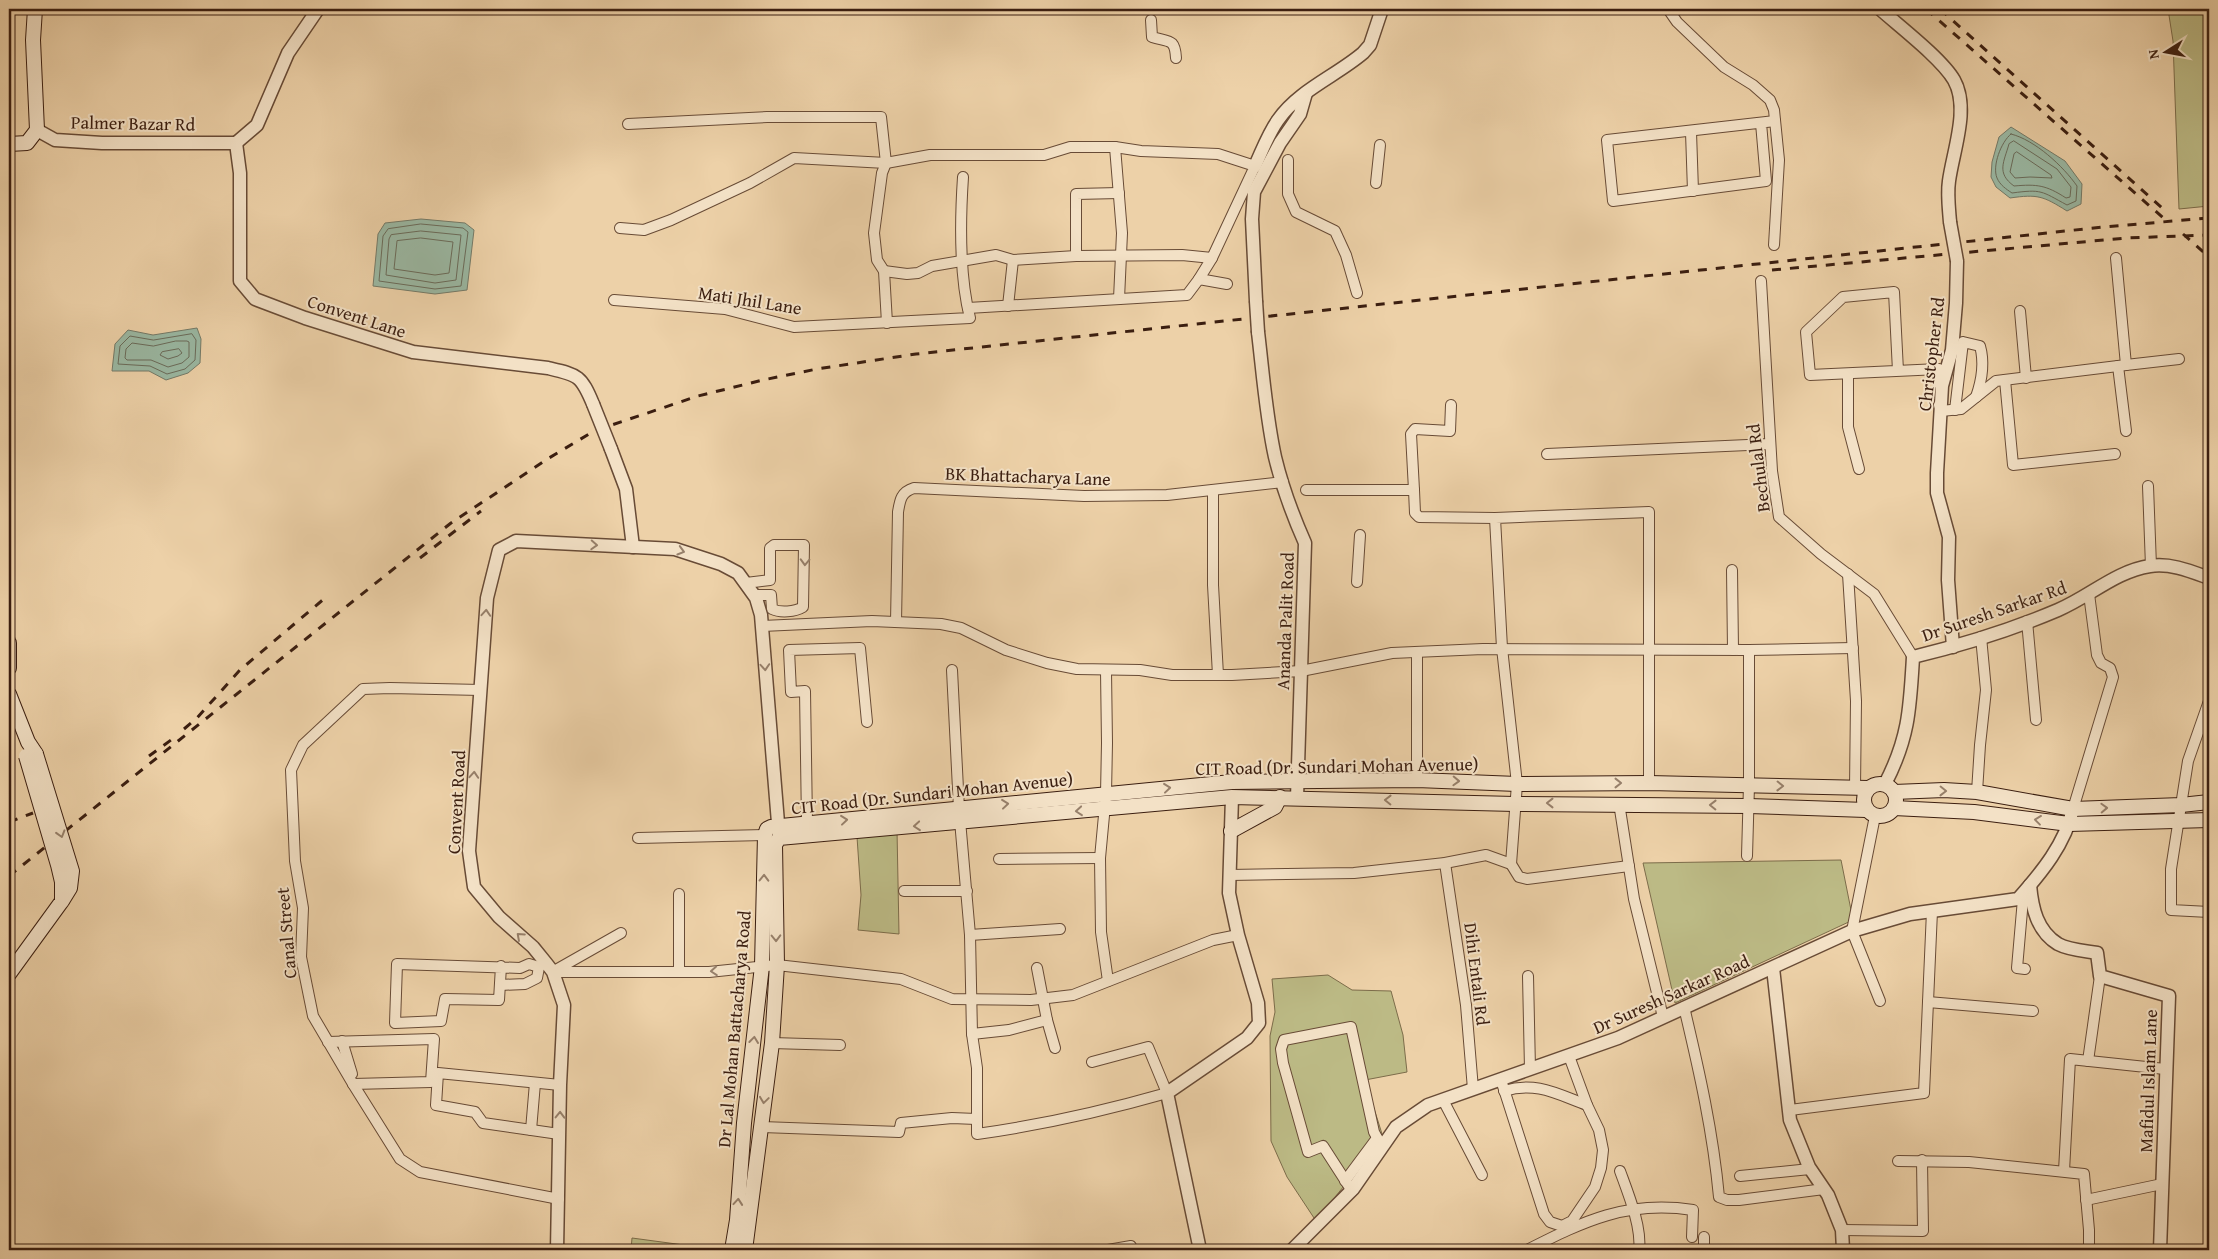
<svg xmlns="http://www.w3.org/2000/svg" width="2218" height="1259" font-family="'Gentium Book Plus',serif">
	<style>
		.green { fill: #bcba85; stroke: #7c6c4a }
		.water { fill: #9ab8a3; stroke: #747a68 }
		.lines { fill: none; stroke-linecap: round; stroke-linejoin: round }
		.shore { stroke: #6a6b5a; stroke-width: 1 }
		.minor-casing { stroke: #684b36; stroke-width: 12 }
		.tertiary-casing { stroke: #684b36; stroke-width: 15 }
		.secondary-casing { stroke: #3b1e10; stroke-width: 16 }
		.minor { stroke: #f3e1c6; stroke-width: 10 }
		.tertiary { stroke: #f3e1c6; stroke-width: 12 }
		.secondary { stroke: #f3e1c6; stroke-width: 14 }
		.rail { stroke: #3b1e10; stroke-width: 3; stroke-dasharray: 9 9; stroke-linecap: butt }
		.tertiary-bridge-casing { stroke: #684b36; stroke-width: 15; stroke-linecap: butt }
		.secondary-bridge-casing { stroke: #3b1e10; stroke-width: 16; stroke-linecap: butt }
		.tertiary-bridge { stroke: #f3e1c6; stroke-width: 12 }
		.secondary-bridge { stroke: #f3e1c6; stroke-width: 14 }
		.oneway { stroke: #97806b }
		.labels { text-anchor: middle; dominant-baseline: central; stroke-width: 4; stroke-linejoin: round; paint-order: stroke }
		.street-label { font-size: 18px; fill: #3b1e10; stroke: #f3e1c6 }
	</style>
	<rect width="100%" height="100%" fill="#edd1a8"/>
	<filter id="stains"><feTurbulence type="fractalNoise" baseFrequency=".004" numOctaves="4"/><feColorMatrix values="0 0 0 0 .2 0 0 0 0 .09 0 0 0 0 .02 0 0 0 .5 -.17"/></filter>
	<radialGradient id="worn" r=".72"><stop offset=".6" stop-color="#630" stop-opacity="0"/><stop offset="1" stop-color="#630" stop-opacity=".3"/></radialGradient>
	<g class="green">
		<path d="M2168 9H2209V206L2179 209 2173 41Z"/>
		<path d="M897 830 899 934 858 930 861 895 857 837Z"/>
		<path d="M1841 860 1853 920 1675 1003 1643 863Z"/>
		<path d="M1328 975 1352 990 1391 991 1403 1035 1407 1072 1365 1080 1383 1137 1316 1221 1287 1177 1271 1141 1270 1036 1275 1012 1272 979Z"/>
		<path d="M632 1238 721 1250H631Z"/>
	</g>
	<g class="water">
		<path d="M2011 127 2065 161 2082 184 2081 204 2067 211C2043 196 2038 194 2010 198L1996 187 1991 177 1992 162 1999 137Z"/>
		<path d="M421 219 465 223 474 230 467 290 435 294 373 286 378 234 385 223Z"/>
		<path d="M197 328 201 339 200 363 188 373 166 380 149 371H112L115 344 128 330 153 335Z"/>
	</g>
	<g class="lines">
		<g class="shore">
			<path d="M2011 134C2035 140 2063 166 2077 186L2076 201 2067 205C2041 191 2042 189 2012 193 2006 189 2000 185 1997 178 1992 166 2001 142 2011 134Z"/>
			<path d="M2014 141 2057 169 2071 187 2070 197 2066 198C2046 185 2037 184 2014 186 1996 173 2004 162 2009 144Z"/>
			<path d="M2017 152 2051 175 2052 178 2030 177 2015 178 2010 172 2014 154Z"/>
			<path d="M421 224 463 228 468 232 461 286 435 289 379 281 383 236 388 229Z"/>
			<path d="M421 231 461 235 456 280 435 283 386 275 389 239 391 235Z"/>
			<path d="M421 238 453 242 449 273 435 275 394 269 397 241Z"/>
			<path d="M192 334 196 340 195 360 185 369 167 374 150 366 118 364 120 346 130 336 153 340Z"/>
			<path d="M176 341H187L189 342V357L182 363 168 367 151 360H127L125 358 126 349 132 343 153 346Z"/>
			<path d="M179 349 182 353 178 356 168 359 160 355 162 352Z"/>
		</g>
		<defs>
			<g id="minor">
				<path d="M1668 9 1677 22 1724 67 1753 85 1770 100 1774 110 1779 160 1774 245"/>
				<path d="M1151 20 1152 37C1169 42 1175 38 1176 58"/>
				<path d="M1761 123 1766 181 1613 201 1607 140 1775 121"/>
				<path d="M628 124 767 117H881L886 163 882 173 874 233 877 260 884 271 887 323"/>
				<path d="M1691 132 1693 191"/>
				<path d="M1115 147 1122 233 1119 299"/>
				<path d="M1288 160V194L1296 212 1335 231 1346 255 1357 293"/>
				<path d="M1376 183 1380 145"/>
				<path d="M620 228 644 230 671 220 750 183 794 158 886 163 930 155H1044L1070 147H1115L1141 151 1218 154 1255 166 1212 258 1199 279"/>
				<path d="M1076 256V194L1119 193"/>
				<path d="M884 271 907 274 918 273 932 266 996 255 1013 260 1076 256 1182 255 1212 258"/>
				<path d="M1761 281 1772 471 1779 517 1821 554 1874 594 1913 657"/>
				<path d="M614 300 725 309 794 327 970 318C959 275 960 222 963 177"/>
				<path d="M1008 306 1013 260"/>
				<path d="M968 308 1187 295 1199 279 1227 284"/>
				<path d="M2020 311 2026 378"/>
				<path d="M2126 365 2179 359"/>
				<path d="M2118 366 2126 431"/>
				<path d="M1898 371 1894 292 1843 297 1806 332 1810 375 1939 369 1938 383"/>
				<path d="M1848 374V427L1859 469"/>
				<path d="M2005 380 2013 465 2115 454"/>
				<path d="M1939 405 1941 411 1961 409 1996 381 2126 365 2116 258"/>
				<path d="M1955 410 1963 342 1980 346C1985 364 1982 380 1976 397"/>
				<path d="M1547 454 1770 444"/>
				<path d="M2148 486 2151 566"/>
				<path d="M1213 490V585L1218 675"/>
				<path d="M1306 490H1414L1415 513 1419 517 1495 518"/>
				<path d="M1414 490 1411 434 1415 429 1450 431 1451 405"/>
				<path d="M1732 570 1733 650"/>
				<path d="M1848 574 1856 701 1855 788"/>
				<path d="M1357 582 1360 535"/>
				<path d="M746 583 770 580V548L774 545H804L803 607C795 612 780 613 772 609L771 595H754"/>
				<path d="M2027 621 2036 720"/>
				<path d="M896 622 898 512C900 500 901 492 914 488L1084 496 1167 495 1283 482"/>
				<path d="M762 626 872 621 941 624 961 628 1006 650 1047 663 1077 669 1140 670 1172 675H1232L1301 671 1392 653 1483 649 1749 650 1853 648"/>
				<path d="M1417 652V780"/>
				<path d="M952 670 959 809 970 935 972 1034 977 1068V1134C1042 1125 1104 1111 1167 1093L1148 1047 1092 1062"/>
				<path d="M1106 671 1107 743 1106 794 1100 858 1101 932 1108 981"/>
				<path d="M481 690 390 688 363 689 303 745 291 770 295 861 303 908 301 957 313 1016 353 1084 400 1159 420 1172 559 1199"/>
				<path d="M2209 701 2188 761 2171 869V910L2209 912"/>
				<path d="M1977 792 1980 745 1986 690 1981 637"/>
				<path d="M1619 803 1634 899 1663 1017"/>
				<path d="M2073 809 2113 677 2110 668 2101 663 2097 655 2089 594"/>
				<path d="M1875 816 1852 931 1880 1001"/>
				<path d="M807 823 805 691 791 692 789 650 860 648 867 722"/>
				<path d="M638 838 765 835"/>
				<path d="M1747 856 1749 785V650"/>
				<path d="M999 859 1100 858"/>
				<path d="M1445 863 1466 1005 1473 1089"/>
				<path d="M1511 864 1519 877 1527 879 1629 866"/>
				<path d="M1230 875 1354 873 1445 863 1486 855 1511 864 1517 784 1502 648 1495 518 1649 512V783"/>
				<path d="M904 891H967"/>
				<path d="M679 894V972"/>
				<path d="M2018 899H2023L2017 968 2025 969"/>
				<path d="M970 935 1060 929"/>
				<path d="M501 966 499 1000 445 999 441 1021 395 1023 397 964 520 968 529 964 539 967"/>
				<path d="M1037 968 1047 1020 1055 1048"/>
				<path d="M554 971 621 933"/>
				<path d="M553 972H709L777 965 901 979 952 999 1031 1000 1073 995 1213 940 1238 935"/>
				<path d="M1528 976 1530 1069"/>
				<path d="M500 985 525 984 537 978 539 967 543 964"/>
				<path d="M1928 1002 2033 1011"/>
				<path d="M1684 1007C1699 1070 1713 1132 1719 1197L1727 1200H1739L1824 1189"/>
				<path d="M972 1034 1009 1030 1047 1020"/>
				<path d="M342 1041 352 1074"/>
				<path d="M328 1042 434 1039 431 1082 353 1084"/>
				<path d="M772 1043 840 1045"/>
				<path d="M2088 1061 2100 976"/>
				<path d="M1501 1080 1544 1214 1550 1222 1562 1226 1572 1221 1595 1187 1601 1168 1603 1150 1599 1130 1587 1105 1569 1056"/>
				<path d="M1504 1091C1536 1081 1557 1094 1587 1105"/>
				<path d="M1443 1100 1482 1175"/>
				<path d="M1790 1110 1924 1093 1932 911"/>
				<path d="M761 1127 899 1132 901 1123 952 1118 976 1119"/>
				<path d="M531 1130 535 1083"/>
				<path d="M559 1134 483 1123 475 1112 436 1105 438 1073 560 1085"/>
				<path d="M1898 1161 1969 1162 2084 1174 2089 1230V1250"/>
				<path d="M1620 1171C1628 1193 1642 1227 1639 1250"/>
				<path d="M2064 1171 2070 1059 2165 1069"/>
				<path d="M1740 1176 1810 1169"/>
				<path d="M1345 1181 1377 1138"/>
				<path d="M1352 1191 1323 1146 1308 1152 1283 1063 1281 1049 1284 1040 1351 1027 1374 1132 1382 1147"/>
				<path d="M2086 1200 2162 1184"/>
				<path d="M1842 1230 1923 1231 1922 1160"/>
				<path d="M1704 1237V1250"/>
				<path d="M1108 1250 1131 1246"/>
				<path d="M1527 1250C1584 1221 1627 1200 1693 1210L1692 1237"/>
			</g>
			<g id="tertiary">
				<path d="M1880 9C1899 26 1942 59 1954 80 1970 108 1953 151 1949 181 1947 194 1949 209 1950 222"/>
				<path d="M37 130 55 140 102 143H236"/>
				<path d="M236 143 240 173V281L255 299 305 318 413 352 548 368C578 375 581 375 593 404"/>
				<path d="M236 143 257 125 288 53 318 9"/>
				<path d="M1255 166C1262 151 1268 134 1278 120 1299 90 1336 76 1363 53L1370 45 1382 9"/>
				<path d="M1256 301 1252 219 1254 192 1280 143 1300 114 1306 93"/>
				<path d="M1258 332C1263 374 1266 416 1275 457 1282 486 1293 516 1305 543L1297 798"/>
				<path d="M611 449 626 489 633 547"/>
				<path d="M1953 647 1948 580 1949 537 1937 493V473L1942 386 1952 350 1956 303 1957 261"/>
				<path d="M1885 784C1909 738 1910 708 1913 657 1962 645 2011 630 2058 610 2089 597 2116 571 2150 566 2171 563 2190 571 2209 578"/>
				<path d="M2030 885C2032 908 2037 931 2058 944 2069 950 2086 951 2097 953L2100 976 2169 996 2160 1250"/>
				<path d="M1773 968 1790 1120 1809 1167 1828 1195 1842 1230 1843 1250"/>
				<path d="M557 1250 560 1085 564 1005 553 972 546 963 533 947 499 917 474 887 469 851 487 598 499 550 516 541 675 549 721 564 738 573 756 598 761 615 779 835"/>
				<path d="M1200 1250 1167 1093 1247 1038 1259 1023 1258 1003 1238 935 1229 893 1232 797"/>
				<path d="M1292 1250 1353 1189 1396 1127 1428 1105 1618 1038 1852 931 1910 914 2018 899C2042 872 2065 844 2073 809"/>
			</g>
			<g id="secondary">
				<path d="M9 144 27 143 37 130 33 40 35 9"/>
				<path d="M9 643V668"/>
				<path d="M9 694 28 742 36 754"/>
				<circle cx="1880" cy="800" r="16"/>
				<path d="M1894 792 1944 790 1977 792 2073 809 2181 805 2209 802"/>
				<path d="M1894 808 1974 812 2069 824 2209 820"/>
				<path d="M1231 831 1275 807 1280 797"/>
				<path d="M9 974 62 901"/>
				<path d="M732 1250 737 1220 744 1123 762 966 765 835 767 829 771 827 1232 782 1417 780 1517 784 1649 783 1868 788"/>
				<path d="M745 1250 772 1043 777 965 775 845 779 838 1232 797 1515 804 1749 806 1866 810"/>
			</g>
		</defs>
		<use href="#minor" class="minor-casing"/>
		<use href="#tertiary" class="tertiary-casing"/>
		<use href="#secondary" class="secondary-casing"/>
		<use href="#minor" class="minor"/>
		<use href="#tertiary" class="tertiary"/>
		<use href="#secondary" class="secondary"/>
		<g class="rail">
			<path d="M1926 9 2169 223"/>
			<path d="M1940 9 2162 208"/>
			<path d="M2183 234 2209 257"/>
			<path d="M1772 270 2126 238 2209 235"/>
			<path d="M420 558 481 511"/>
			<path d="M184 729 197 718 240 670 325 598"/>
			<path d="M149 756 171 740"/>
			<path d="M9 822 33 813"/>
			<path d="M9 876 451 523 549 458 594 431 698 396 763 380 817 369 916 354 2103 227 2209 218"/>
		</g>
		<defs>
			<g id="tertiary-bridge">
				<path d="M1950 222 1957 261"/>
				<path d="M1256 301 1258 332"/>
				<path d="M593 404 611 449"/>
			</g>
			<g id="secondary-bridge">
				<path d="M36 754 72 871 70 888 62 901"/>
				<path d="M26 756 58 865 62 882V900"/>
			</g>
		</defs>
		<use href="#tertiary-bridge" class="tertiary-bridge-casing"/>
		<use href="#secondary-bridge" class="secondary-bridge-casing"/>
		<use href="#tertiary-bridge" class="tertiary-bridge"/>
		<use href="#secondary-bridge" class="secondary-bridge"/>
	</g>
	<defs><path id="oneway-chevron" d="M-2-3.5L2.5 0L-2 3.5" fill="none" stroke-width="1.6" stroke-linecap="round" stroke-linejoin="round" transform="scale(1.25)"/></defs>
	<g class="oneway">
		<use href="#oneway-chevron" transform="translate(594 545) rotate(3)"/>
		<use href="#oneway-chevron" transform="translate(681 551) rotate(16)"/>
		<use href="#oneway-chevron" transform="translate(805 562) rotate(92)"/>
		<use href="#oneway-chevron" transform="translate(486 613) rotate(-86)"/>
		<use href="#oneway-chevron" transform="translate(765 667) rotate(86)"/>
		<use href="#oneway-chevron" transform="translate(474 775) rotate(-86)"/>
		<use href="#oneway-chevron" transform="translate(1456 781) rotate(2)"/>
		<use href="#oneway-chevron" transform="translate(1618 783)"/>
		<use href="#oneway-chevron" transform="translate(1780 786) rotate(1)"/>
		<use href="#oneway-chevron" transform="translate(1167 788) rotate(-6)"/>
		<use href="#oneway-chevron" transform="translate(1943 791) rotate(1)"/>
		<use href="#oneway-chevron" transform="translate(1388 800) rotate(-179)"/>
		<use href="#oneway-chevron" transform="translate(1550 803) rotate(180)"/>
		<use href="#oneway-chevron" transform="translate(1005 804) rotate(-6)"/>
		<use href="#oneway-chevron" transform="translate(1713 805) rotate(-179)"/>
		<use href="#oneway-chevron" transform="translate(2104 808) rotate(-2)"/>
		<use href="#oneway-chevron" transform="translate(1079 811) rotate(175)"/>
		<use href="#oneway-chevron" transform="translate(844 820) rotate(-6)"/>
		<use href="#oneway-chevron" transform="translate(2038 820) rotate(-173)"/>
		<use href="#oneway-chevron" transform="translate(917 826) rotate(175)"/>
		<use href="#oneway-chevron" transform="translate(61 834) rotate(73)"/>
		<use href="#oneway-chevron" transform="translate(764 878) rotate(-89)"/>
		<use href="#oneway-chevron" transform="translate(520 936) rotate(-138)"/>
		<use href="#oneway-chevron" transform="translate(776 938) rotate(89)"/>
		<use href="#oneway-chevron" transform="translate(714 971) rotate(176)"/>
		<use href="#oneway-chevron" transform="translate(754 1040) rotate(-83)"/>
		<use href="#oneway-chevron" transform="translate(764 1100) rotate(98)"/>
		<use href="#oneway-chevron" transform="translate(560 1115) rotate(-89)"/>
		<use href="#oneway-chevron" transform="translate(738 1202) rotate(-85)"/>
	</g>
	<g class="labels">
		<g class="street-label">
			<text transform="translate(133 123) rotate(1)">Palmer Bazar Rd</text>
			<text transform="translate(750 300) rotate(9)">Mati Jhil Lane</text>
			<text transform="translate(357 316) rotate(18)">Convent Lane</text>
			<text transform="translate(1931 354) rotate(-83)">Christopher Rd</text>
			<text transform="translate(1758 468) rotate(-97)">Bechulal Rd</text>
			<text transform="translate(1028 476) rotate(2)">BK Bhattacharya Lane</text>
			<text transform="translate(1994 611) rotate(-19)">Dr Suresh Sarkar Rd</text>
			<text transform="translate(1285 621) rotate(-88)">Ananda Palit Road</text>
			<text transform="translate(1337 766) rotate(-1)">CIT Road (Dr. Sundari Mohan Avenue)</text>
			<text transform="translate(932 793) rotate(-6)">CIT Road (Dr. Sundari Mohan Avenue)</text>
			<text transform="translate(456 802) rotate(-87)">Convent Road</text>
			<text transform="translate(286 933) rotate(-95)">Canal Street</text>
			<text transform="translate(1477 974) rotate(83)">Dihi Entali Rd</text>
			<text transform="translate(1671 994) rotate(-24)">Dr Suresh Sarkar Road</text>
			<text transform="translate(734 1029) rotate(-85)">Dr Lal Mohan Battacharya Road</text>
			<text transform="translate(2148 1081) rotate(-88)">Mafidul Islam Lane</text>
		</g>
	</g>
	<rect width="2218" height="1259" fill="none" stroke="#edd1a8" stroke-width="30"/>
	<rect x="10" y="10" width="2198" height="1239" fill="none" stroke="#3b1e10" stroke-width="2.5"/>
	<rect x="15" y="15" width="2188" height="1229" fill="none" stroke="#3b1e10"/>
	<g transform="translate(2166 52) rotate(259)" stroke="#f3e1c6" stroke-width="4" paint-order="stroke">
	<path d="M0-4L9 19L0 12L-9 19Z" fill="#3b1e10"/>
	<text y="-8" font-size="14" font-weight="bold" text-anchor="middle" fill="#3b1e10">N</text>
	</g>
	<rect width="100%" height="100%" filter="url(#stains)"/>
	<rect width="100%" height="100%" fill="url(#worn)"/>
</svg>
